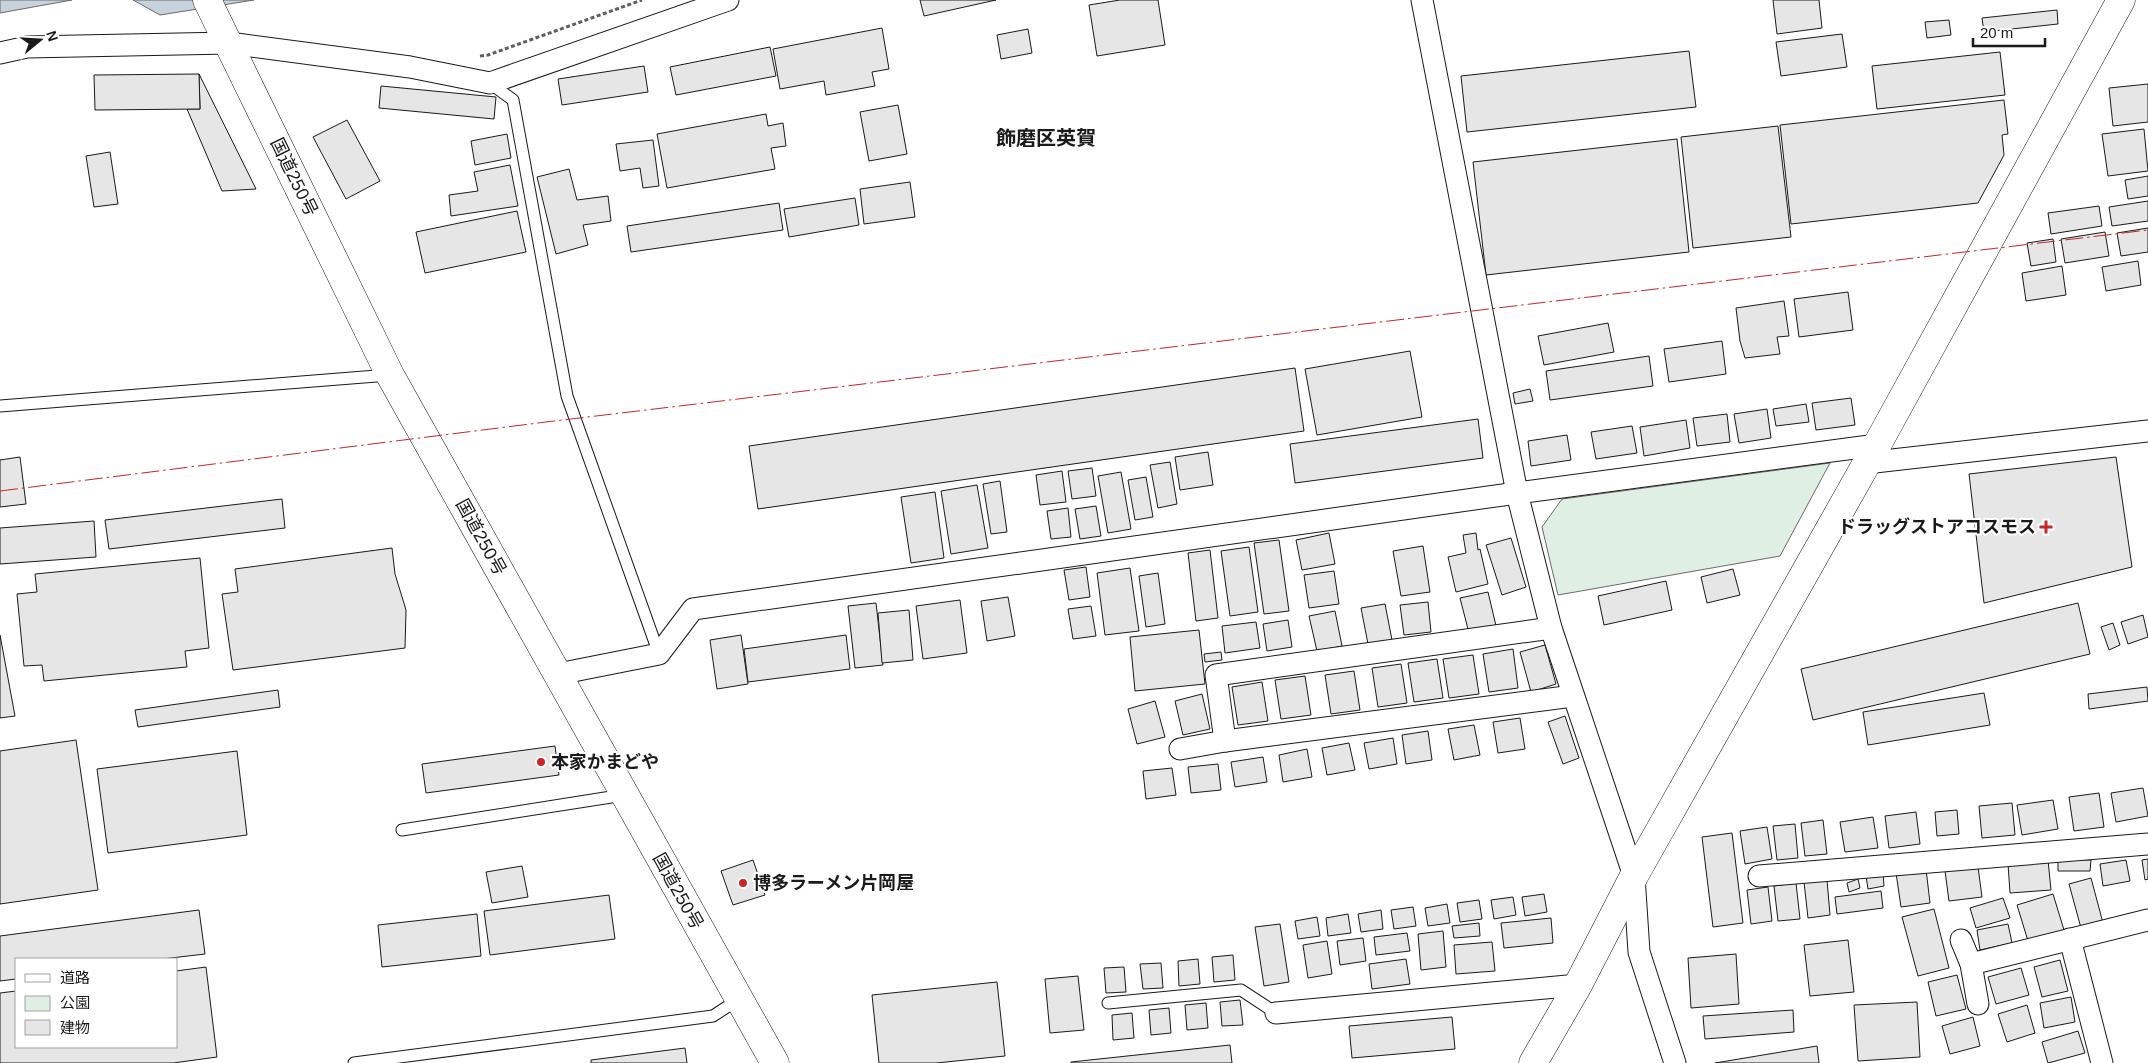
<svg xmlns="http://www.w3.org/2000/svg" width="2148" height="1063" font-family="Helvetica,'Noto Sans JP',sans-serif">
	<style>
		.green { fill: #e0efe3; stroke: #6a6a6a }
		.water { fill: #c6d2dc; stroke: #6a6a6a }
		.building { fill: #e6e6e6; stroke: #1a1a1a }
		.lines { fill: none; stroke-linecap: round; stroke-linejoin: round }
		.lane-casing { stroke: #1a1a1a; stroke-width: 13 }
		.street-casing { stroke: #1a1a1a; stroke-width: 23 }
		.secondary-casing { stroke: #1a1a1a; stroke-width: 29 }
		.highway-casing { stroke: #1a1a1a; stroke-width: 29 }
		.path { stroke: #5f5f5f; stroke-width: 3; stroke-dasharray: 4 2.5; stroke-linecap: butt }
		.lane { stroke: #fff; stroke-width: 11 }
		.street { stroke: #fff; stroke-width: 21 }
		.secondary { stroke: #fff; stroke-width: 28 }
		.highway { stroke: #fff; stroke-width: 28 }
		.power { stroke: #c62828; stroke-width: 1; stroke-dasharray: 18 4 2.5 4; stroke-linecap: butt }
		.poi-dot { fill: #c62828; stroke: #fff; stroke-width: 2 }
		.labels { text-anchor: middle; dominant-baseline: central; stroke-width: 4; stroke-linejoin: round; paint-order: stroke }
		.street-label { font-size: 18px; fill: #1a1a1a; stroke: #fff }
		.poi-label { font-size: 18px; font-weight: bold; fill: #1a1a1a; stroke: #fff; text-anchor: start }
		.quarter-label { font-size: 20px; font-weight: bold; fill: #1a1a1a; stroke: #fff }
	</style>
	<rect width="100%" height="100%" fill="#fff"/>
	<path class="green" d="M1830 463 1780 556 1558 595 1542 527 1562 499Z"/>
	<g class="water">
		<path d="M0 0H72L0 13Z"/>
		<path d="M133 0H254L160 15Z"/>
	</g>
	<g class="building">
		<path d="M920 0H996L924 16Z"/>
		<path d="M1120 0H1158L1165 45 1097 56 1089 5Z"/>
		<path d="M1773 0H1819L1822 28 1777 34Z"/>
		<path d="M2057 10 2058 24 1984 32 1982 18Z"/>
		<path d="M1949 20 1951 35 1927 38 1925 22Z"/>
		<path d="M882 28 889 69 872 72 875 86 826 95 824 81 780 89 773 49Z"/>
		<path d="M1028 29 1032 53 1001 59 997 35Z"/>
		<path d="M1842 34 1847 67 1781 76 1776 42Z"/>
		<path d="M770 47 776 76 676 95 670 67Z"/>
		<path d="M1689 51 1696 107 1467 132 1461 76Z"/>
		<path d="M2000 52 2005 95 1877 109 1872 66Z"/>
		<path d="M644 66 648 92 562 105 558 79Z"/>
		<path d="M199 74 256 189 222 191 187 109H200Z"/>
		<path d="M199 74 200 109 95 110 94 75Z"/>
		<path d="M2148 84V122L2113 126 2109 88Z"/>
		<path d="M381 86 496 97 494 119 379 108Z"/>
		<path d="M2004 100 2008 134 2002 135 2004 155 1978 203 1791 224 1780 125Z"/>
		<path d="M898 105 907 154 869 161 860 112Z"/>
		<path d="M766 114 768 126 783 123 786 146 771 148 775 169 667 188 657 134Z"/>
		<path d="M347 120 380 181 346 199 313 137Z"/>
		<path d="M1778 126 1791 237 1693 248 1681 137Z"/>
		<path d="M2144 129 2148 171 2108 176 2102 134Z"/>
		<path d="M507 134 511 158 475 165 471 141Z"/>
		<path d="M1677 139 1689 252 1486 275 1473 162Z"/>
		<path d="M653 140 659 186 643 188 640 168 620 171 616 144Z"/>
		<path d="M110 152 118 204 94 207 86 156Z"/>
		<path d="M510 165 518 206 451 216 449 195 478 191 474 172Z"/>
		<path d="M569 169 577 200 608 196 611 221 583 225 588 245 556 254 537 177Z"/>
		<path d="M2148 176V196L2128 199 2125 180Z"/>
		<path d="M910 182 915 217 864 224 860 189Z"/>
		<path d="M855 198 859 225 789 237 784 209Z"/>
		<path d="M2148 201V221L2112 226 2109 207Z"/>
		<path d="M779 203 783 230 631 252 627 226Z"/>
		<path d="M2099 206 2102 226 2051 234 2048 213Z"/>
		<path d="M517 211 526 252 425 273 416 232Z"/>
		<path d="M2148 228V252L2121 256 2117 233Z"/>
		<path d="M2105 232 2109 256 2065 263 2061 239Z"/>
		<path d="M2053 239 2056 262 2031 266 2027 243Z"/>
		<path d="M2138 261 2141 285 2106 291 2102 267Z"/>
		<path d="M2062 266 2066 295 2026 301 2022 273Z"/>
		<path d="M1848 292 1853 330 1799 337 1794 299Z"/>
		<path d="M1784 301 1789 336 1777 337 1780 354 1745 358 1740 341 1736 308Z"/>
		<path d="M1608 323 1614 352 1544 365 1538 336Z"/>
		<path d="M1722 341 1726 374 1669 382 1664 349Z"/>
		<path d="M1410 351 1422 417 1317 435 1305 369Z"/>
		<path d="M1649 356 1653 386 1550 400 1546 371Z"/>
		<path d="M1295 368 1304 431 758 509 749 446Z"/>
		<path d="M1530 389 1533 401 1515 404 1513 393Z"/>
		<path d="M1851 398 1855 425 1816 430 1812 403Z"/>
		<path d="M1806 404 1809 422 1776 426 1773 409Z"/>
		<path d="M1767 409 1771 438 1739 443 1734 414Z"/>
		<path d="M1727 414 1730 442 1697 446 1693 418Z"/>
		<path d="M1478 419 1483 458 1295 483 1290 444Z"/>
		<path d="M1686 420 1690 448 1644 456 1640 427Z"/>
		<path d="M1632 426 1637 453 1596 459 1591 432Z"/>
		<path d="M1567 435 1571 460 1531 466 1528 441Z"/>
		<path d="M1208 452 1213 485 1180 490 1175 457Z"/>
		<path d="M20 457 26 504 0 507V460Z"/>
		<path d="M2116 457 2132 567 1984 603 1969 474Z"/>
		<path d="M1170 462 1177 504 1158 508 1150 465Z"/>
		<path d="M1092 468 1096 496 1072 499 1068 471Z"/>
		<path d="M1062 471 1066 502 1040 505 1036 475Z"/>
		<path d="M1121 472 1131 529 1108 533 1098 476Z"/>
		<path d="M1146 477 1153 517 1135 520 1128 480Z"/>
		<path d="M1000 481 1007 532 991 534 983 484Z"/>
		<path d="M977 485 988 548 951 554 941 491Z"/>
		<path d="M935 492 944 558 911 563 901 497Z"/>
		<path d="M282 499 285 528 109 549 105 520Z"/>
		<path d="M1096 506 1101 536 1080 539 1075 509Z"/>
		<path d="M1068 508 1071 537 1051 539 1047 511Z"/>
		<path d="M94 521 96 557 0 564V528Z"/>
		<path d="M1329 533 1335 564 1302 570 1296 540Z"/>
		<path d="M1476 533 1478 550 1480 549 1488 584 1456 592 1448 557 1466 553 1463 535Z"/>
		<path d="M1511 538 1526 587 1502 595 1486 545Z"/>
		<path d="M1279 540 1289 611 1264 614 1254 543Z"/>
		<path d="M1423 546 1430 592 1401 596 1393 551Z"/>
		<path d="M1249 547 1258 612 1230 616 1221 551Z"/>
		<path d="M392 548 395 574 406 610 405 648 233 670 222 594 238 592 235 569Z"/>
		<path d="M1210 550 1218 618 1196 621 1188 553Z"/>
		<path d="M200 558 209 648 185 651 187 667 44 681 42 665 24 666 17 594 37 592 35 574Z"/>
		<path d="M1086 567 1090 597 1069 600 1064 570Z"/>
		<path d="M1130 568 1139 631 1105 635 1097 573Z"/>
		<path d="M1733 569 1740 595 1707 603 1701 577Z"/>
		<path d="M1334 571 1339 604 1309 608 1304 575Z"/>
		<path d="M1158 573 1165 624 1146 627 1139 576Z"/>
		<path d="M1666 581 1672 610 1604 625 1598 596Z"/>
		<path d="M1488 592 1497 630 1470 637 1460 598Z"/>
		<path d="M1008 597 1015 636 987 641 981 601Z"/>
		<path d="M960 600 967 653 923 659 916 606Z"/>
		<path d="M1428 602 1431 632 1404 635 1400 605Z"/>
		<path d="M876 603 883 665 855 668 848 606Z"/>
		<path d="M2078 603 2090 654 1813 720 1801 669Z"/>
		<path d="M1385 604 1392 640 1368 644 1361 608Z"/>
		<path d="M1091 606 1096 636 1073 639 1068 609Z"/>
		<path d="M909 610 913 660 882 663 878 613Z"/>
		<path d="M1335 611 1342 646 1317 651 1309 616Z"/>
		<path d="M2143 615 2148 637 2128 644 2121 622Z"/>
		<path d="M1288 620 1292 647 1267 651 1263 624Z"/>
		<path d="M1256 622 1260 648 1225 653 1222 626Z"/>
		<path d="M2113 623 2120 645 2109 650 2101 627Z"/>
		<path d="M1199 630 1205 684 1135 691 1130 637Z"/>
		<path d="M0 635 15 716 0 718Z"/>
		<path d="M741 635 748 684 717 689 710 640Z"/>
		<path d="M846 635 850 669 748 682 744 649Z"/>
		<path d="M1545 645 1556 684 1531 692 1520 652Z"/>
		<path d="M1513 649 1518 688 1489 692 1483 654Z"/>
		<path d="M1221 652 1222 660 1205 662 1204 654Z"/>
		<path d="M1473 655 1479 694 1449 698 1443 659Z"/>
		<path d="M1437 659 1443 698 1414 702 1408 663Z"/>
		<path d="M1401 664 1407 703 1378 707 1372 668Z"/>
		<path d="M1354 671 1360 710 1331 714 1325 675Z"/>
		<path d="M1305 676 1311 715 1281 719 1275 680Z"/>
		<path d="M1262 682 1268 721 1238 725 1232 687Z"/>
		<path d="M2147 687 2148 701 2089 709 2088 694Z"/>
		<path d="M278 690 280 707 138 727 135 710Z"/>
		<path d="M1984 693 1990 725 1868 745 1863 712Z"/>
		<path d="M1202 694 1210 729 1183 735 1175 701Z"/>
		<path d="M1155 701 1165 737 1137 744 1128 709Z"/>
		<path d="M1565 716 1579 758 1563 764 1548 722Z"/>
		<path d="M1520 718 1525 749 1498 753 1493 722Z"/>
		<path d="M1474 725 1480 755 1454 760 1448 729Z"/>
		<path d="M1428 731 1432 760 1406 764 1402 735Z"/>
		<path d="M1393 738 1397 764 1369 769 1364 743Z"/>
		<path d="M76 740 98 890 0 904V751Z"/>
		<path d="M1349 743 1355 770 1327 775 1322 748Z"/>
		<path d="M555 746 559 775 426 793 422 764Z"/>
		<path d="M1307 749 1312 777 1283 782 1279 755Z"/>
		<path d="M237 751 247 835 108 853 97 769Z"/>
		<path d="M1263 757 1267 782 1235 787 1231 762Z"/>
		<path d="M1218 764 1221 790 1191 793 1188 767Z"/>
		<path d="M1172 768 1176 795 1146 799 1143 771Z"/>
		<path d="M2143 788 2148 816 2116 822 2111 793Z"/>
		<path d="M2099 793 2104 827 2074 831 2069 797Z"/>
		<path d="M2053 800 2058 829 2022 835 2017 805Z"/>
		<path d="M2012 803 2015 835 1982 838 1979 806Z"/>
		<path d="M1957 810 1959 834 1937 836 1935 812Z"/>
		<path d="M1916 812 1920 844 1889 848 1885 816Z"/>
		<path d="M1873 817 1878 848 1845 852 1840 822Z"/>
		<path d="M1823 820 1827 854 1805 856 1801 823Z"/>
		<path d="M1795 824 1798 858 1777 860 1773 826Z"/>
		<path d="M1767 827 1772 859 1745 864 1740 831Z"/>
		<path d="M1732 833 1743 923 1713 927 1702 837Z"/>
		<path d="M2058 859 2091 860 2090 871H2058Z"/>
		<path d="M2148 859V879L2145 880 2142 860Z"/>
		<path d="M753 860 765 895 733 905 721 871Z"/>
		<path d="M2048 860 2051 890 2010 893 2008 864Z"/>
		<path d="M2126 860 2130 881 2103 886 2100 864Z"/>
		<path d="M522 866 528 897 492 903 486 872Z"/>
		<path d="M1978 867 1982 897 1949 901 1945 871Z"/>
		<path d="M1926 869 1930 903 1901 907 1896 873Z"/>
		<path d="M1883 873 1884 886 1868 889 1866 876Z"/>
		<path d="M2091 878 2103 923 2081 928 2069 884Z"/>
		<path d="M1858 879 1860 888 1849 892 1847 883Z"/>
		<path d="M1827 880 1830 915 1808 918 1804 882Z"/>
		<path d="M1796 883 1800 919 1778 921 1774 886Z"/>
		<path d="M1768 887 1772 921 1751 924 1747 890Z"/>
		<path d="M1881 891 1883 908 1837 914 1835 897Z"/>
		<path d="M1544 894 1547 912 1525 916 1522 897Z"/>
		<path d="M2053 894 2064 930 2028 941 2017 905Z"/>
		<path d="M609 895 615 939 490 955 484 911Z"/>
		<path d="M1513 897 1516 915 1494 919 1491 900Z"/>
		<path d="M2003 898 2010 918 1976 928 1970 908Z"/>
		<path d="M1479 900 1482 919 1460 922 1457 903Z"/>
		<path d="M1447 904 1450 923 1428 926 1425 908Z"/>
		<path d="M1413 907 1416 926 1394 929 1391 910Z"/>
		<path d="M1934 909 1949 968 1918 976 1902 917Z"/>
		<path d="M199 910 205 954 162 959H16V979L0 981V936Z"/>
		<path d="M1381 910 1383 929 1361 932 1358 914Z"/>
		<path d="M477 914 481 956 382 967 378 925Z"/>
		<path d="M1348 914 1351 933 1328 936 1326 918Z"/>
		<path d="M1317 917 1320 936 1298 939 1295 921Z"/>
		<path d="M1551 918 1553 943 1504 948 1501 923Z"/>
		<path d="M1479 923 1480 936 1454 938 1452 926Z"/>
		<path d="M1280 924 1289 982 1264 986 1255 927Z"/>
		<path d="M2008 924 2012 943 1980 950 1977 930Z"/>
		<path d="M1443 931 1446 967 1421 970 1418 934Z"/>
		<path d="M1407 933 1410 951 1376 955 1374 937Z"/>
		<path d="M1363 938 1366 961 1340 965 1337 941Z"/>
		<path d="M1848 940 1854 992 1810 996 1804 945Z"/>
		<path d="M1327 941 1332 974 1308 978 1303 945Z"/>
		<path d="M1492 942 1495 971 1456 974 1454 945Z"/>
		<path d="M1736 954 1739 1004 1691 1008 1688 958Z"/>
		<path d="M1233 955 1235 980 1214 982 1212 957Z"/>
		<path d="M1198 959 1200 984 1179 986 1178 961Z"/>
		<path d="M1406 959 1410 984 1372 989 1369 964Z"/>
		<path d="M2060 960 2068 991 2042 997 2034 967Z"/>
		<path d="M1161 963 1163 988 1143 989 1140 964Z"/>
		<path d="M206 967 217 1057 173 1063H0V993L16 991V1047H176V971Z"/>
		<path d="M1124 967 1126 992 1106 993 1104 968Z"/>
		<path d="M2021 968 2029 995 1996 1004 1988 977Z"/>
		<path d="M1957 975 1966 1009 1936 1016 1928 982Z"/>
		<path d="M1078 976 1084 1030 1050 1033 1045 979Z"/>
		<path d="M997 982 1005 1056 936 1063H879L872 995Z"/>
		<path d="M2071 997 2075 1022 2044 1028 2040 1003Z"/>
		<path d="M1240 1000 1243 1025 1222 1026 1220 1002Z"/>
		<path d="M1917 1002 1920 1057 1858 1061 1854 1005Z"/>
		<path d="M1206 1003 1208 1028 1187 1030 1185 1005Z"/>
		<path d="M2027 1005 2035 1033 2007 1042 1998 1014Z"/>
		<path d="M1169 1008 1171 1033 1151 1035 1149 1010Z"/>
		<path d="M1793 1010 1794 1032 1705 1039 1703 1016Z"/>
		<path d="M1132 1013 1134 1038 1113 1040 1112 1015Z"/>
		<path d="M1452 1017 1455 1049 1352 1058 1349 1026Z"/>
		<path d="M1973 1017 1980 1046 1950 1054 1942 1026Z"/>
		<path d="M2078 1031 2085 1053 2048 1063 2042 1042Z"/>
		<path d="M1230 1045 1232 1063H1071V1062Z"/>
		<path d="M1817 1046 1819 1063H1715Z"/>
		<path d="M685 1048 687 1063H591V1060Z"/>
	</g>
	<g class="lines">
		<defs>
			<g id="lane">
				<path d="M490 83 513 100 567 396 659 654"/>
				<path d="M0 406 389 375"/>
				<path d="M402 830 624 795"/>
				<path d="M1108 1003 1241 990 1276 1013"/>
				<path d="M354 1063 713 1016 739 999"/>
			</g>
			<g id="street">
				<path d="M1422 0 1517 493 1551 628 1634 876 1639 952 1675 1063"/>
				<path d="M0 53 27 47 229 43 410 67 490 83 728 0"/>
				<path d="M1866 463 2148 431"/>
				<path d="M558 674 659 654 693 609 1517 493 1877 445"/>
				<path d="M1225 741 1216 675 1551 628"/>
				<path d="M1180 749 1225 741 1573 696"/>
				<path d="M1759 876 2148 844"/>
				<path d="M2070 939 2102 1063"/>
				<path d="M1961 940 1971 964 1978 1004"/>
				<path d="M1971 964 2148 920"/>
				<path d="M1276 1013 1578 985"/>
			</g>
			<path id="secondary" d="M1533 1063 1578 985 1634 876 1877 445 2121 0"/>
			<path id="highway" d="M207 0 390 375 775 1063"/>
		</defs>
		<use href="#lane" class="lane-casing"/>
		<use href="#street" class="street-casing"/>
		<use href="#secondary" class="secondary-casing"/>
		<use href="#highway" class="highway-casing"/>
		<path class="path" d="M480 56 488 55 642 0"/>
		<use href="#lane" class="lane"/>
		<use href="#street" class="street"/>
		<use href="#secondary" class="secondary"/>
		<use href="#highway" class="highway"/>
		<path class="power" d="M0 491 546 422 2148 230"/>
	</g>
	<g class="poi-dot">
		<path d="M2043.5 519.5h5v5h5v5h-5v5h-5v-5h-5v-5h5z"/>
		<circle cx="541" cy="762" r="5"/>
		<circle cx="743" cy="883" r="5"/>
	</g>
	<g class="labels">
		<g class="street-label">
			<text transform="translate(294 177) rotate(64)">国道250号</text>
			<text transform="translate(481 537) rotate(61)">国道250号</text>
			<text transform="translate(678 891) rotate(61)">国道250号</text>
		</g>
		<g class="poi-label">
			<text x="2036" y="527" text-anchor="end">ドラッグストアコスモス</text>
			<text x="551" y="762">本家かまどや</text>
			<text x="753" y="883">博多ラーメン片岡屋</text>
		</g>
		<g class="quarter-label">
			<text x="1046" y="138">飾磨区英賀</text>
		</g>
	</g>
	<rect x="15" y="958" width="162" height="90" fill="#ffffff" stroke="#a3a3a3"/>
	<rect x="25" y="974" width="25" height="8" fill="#ffffff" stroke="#a3a3a3"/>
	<text x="60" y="983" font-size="15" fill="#1a1a1a">道路</text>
	<rect x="25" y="996" width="25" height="15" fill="#e0efe3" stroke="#a3a3a3"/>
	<text x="60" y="1008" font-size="15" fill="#1a1a1a">公園</text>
	<rect x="25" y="1020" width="25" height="15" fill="#e6e6e6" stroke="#a3a3a3"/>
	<text x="60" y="1033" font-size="15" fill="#1a1a1a">建物</text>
	<g transform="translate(40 40) rotate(72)" stroke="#ffffff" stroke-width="4" paint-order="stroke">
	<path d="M0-4L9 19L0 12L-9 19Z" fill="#1a1a1a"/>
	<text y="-8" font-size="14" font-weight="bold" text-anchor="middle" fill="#1a1a1a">N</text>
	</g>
	<path d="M1973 38v8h72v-8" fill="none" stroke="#1a1a1a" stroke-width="2.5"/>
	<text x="1980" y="38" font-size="15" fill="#1a1a1a" stroke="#ffffff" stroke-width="4" paint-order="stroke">20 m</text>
</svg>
